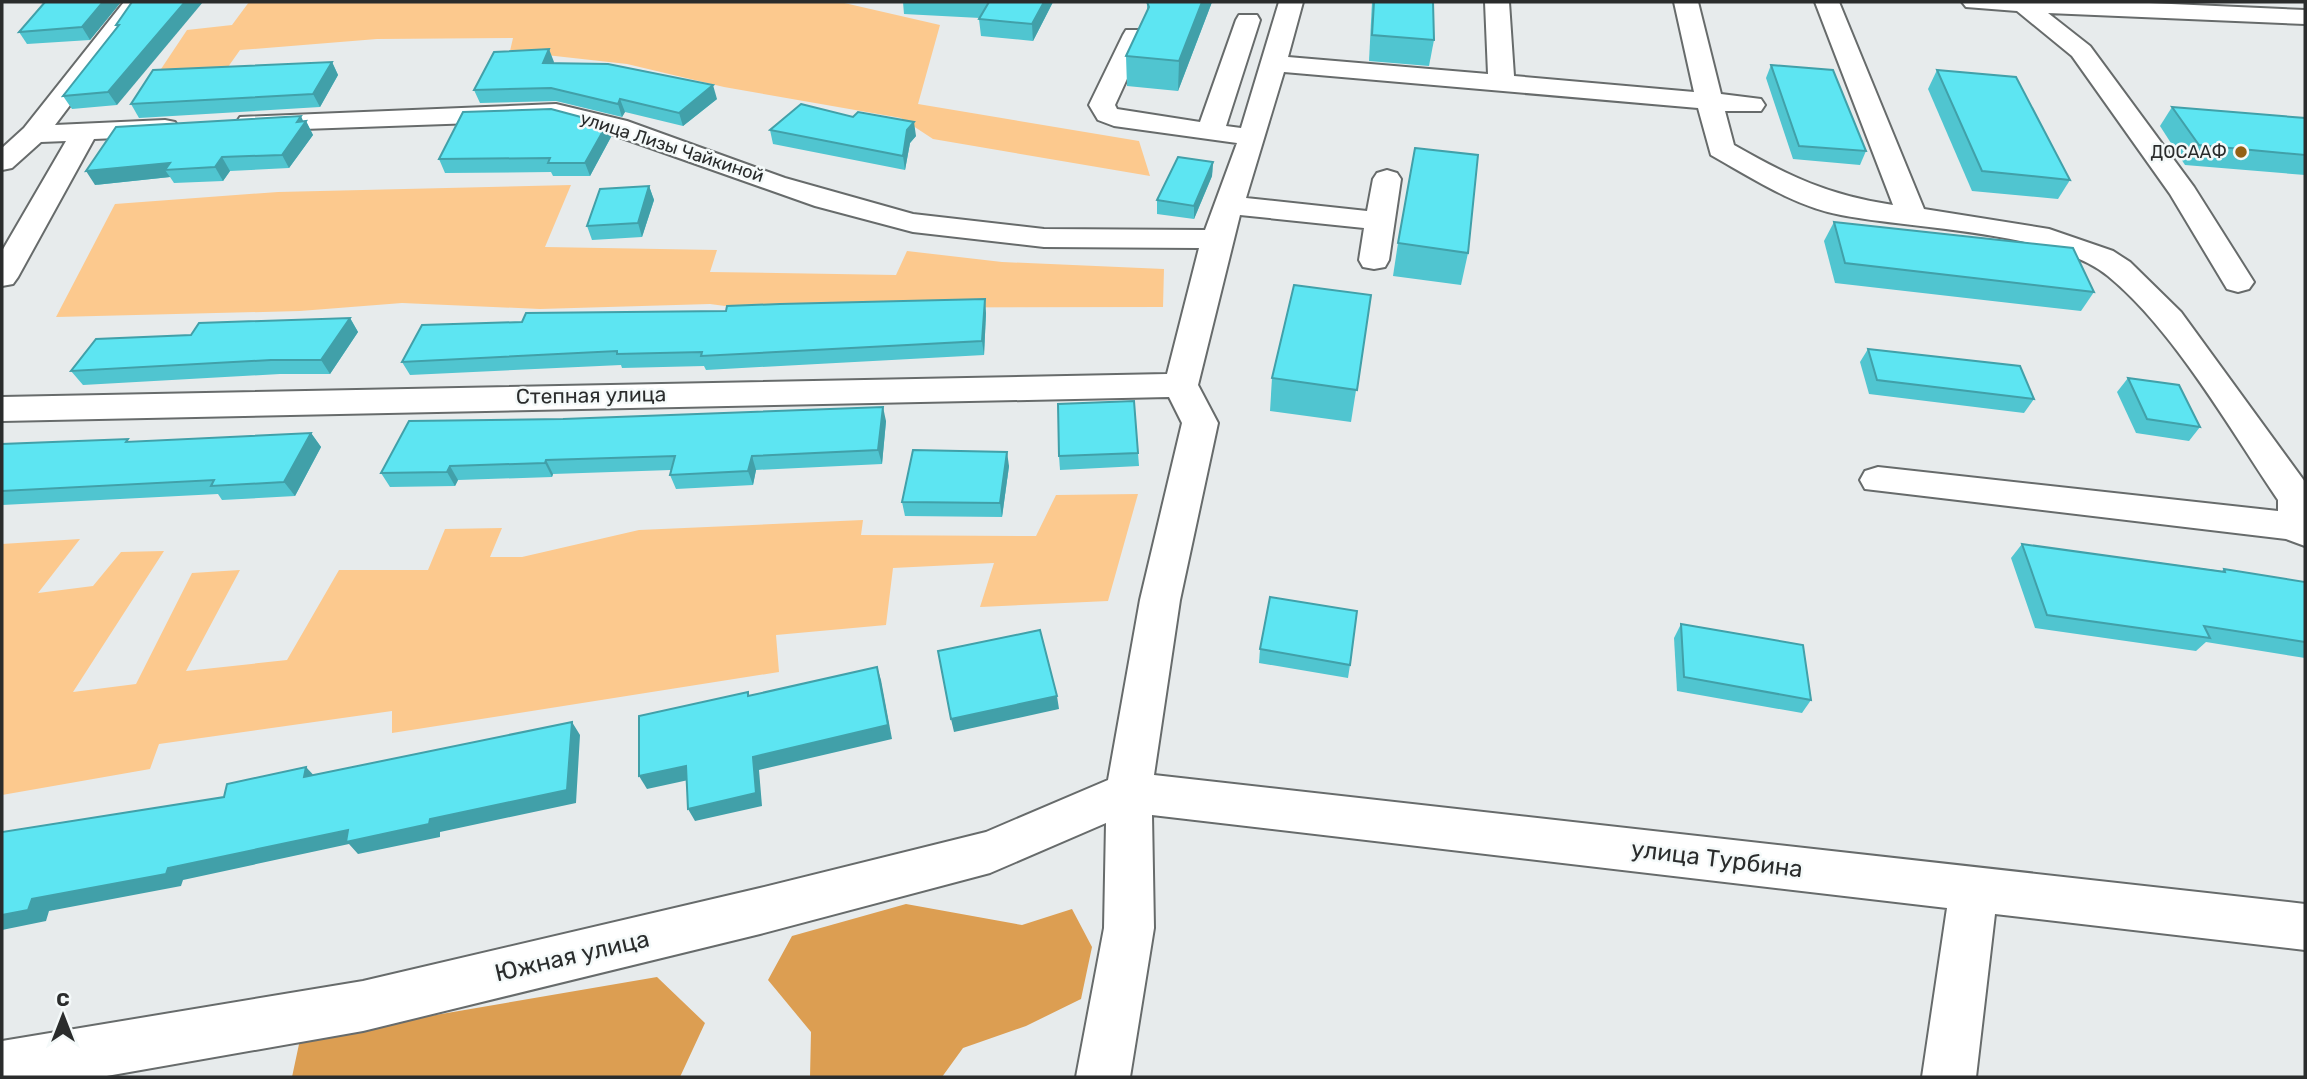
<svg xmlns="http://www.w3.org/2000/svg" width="2307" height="1079" font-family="Rubik,sans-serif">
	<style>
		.green { fill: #fcc98e }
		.forest { fill: #dc9e52 }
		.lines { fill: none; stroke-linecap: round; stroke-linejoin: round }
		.minor-casing { stroke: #676b6b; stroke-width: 4 }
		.minor { fill: #fff; fill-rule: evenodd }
		.wall { fill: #50c5d0 }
		.shaded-wall { fill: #41a0a9 }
		.building { fill: #5de5f2; stroke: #41a0a9; stroke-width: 2 }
		.poi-dot { fill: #946015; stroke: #f4f9f9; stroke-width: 2.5 }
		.labels { text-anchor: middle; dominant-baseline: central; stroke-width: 5; stroke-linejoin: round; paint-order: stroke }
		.far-street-label { font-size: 18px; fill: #2a2c2c; stroke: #f4f9f9 }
		.far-poi-label { font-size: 18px; fill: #2a2c2c; stroke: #f4f9f9; text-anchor: end }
		.street-label { font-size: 21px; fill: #2a2c2c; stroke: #f4f9f9 }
		.near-street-label { font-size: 24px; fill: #2a2c2c; stroke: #f4f9f9 }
	</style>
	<rect width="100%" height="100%" fill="#e7ebec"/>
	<g class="green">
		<path d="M249 2H840L940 25 918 104 1139 141 1150 176 933 139 901 118 724 87 627 64 510 51 513 38 377 39 240 50 228 67 159 72 187 30 232 25Z"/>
		<path d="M571 185 545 247 717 250 710 272 896 275 907 251 1002 262 1164 269 1163 307 740 308 710 304 540 309 402 303 300 311 56 317 115 204 278 192Z"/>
		<path d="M1138 494 1108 601 980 607 994 563 893 568 886 625 776 635 779 672 392 733V711L159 744 150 769 2 795V544L80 539 38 593 93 586 121 552 164 551 73 692 136 684 192 573 240 570 186 671 287 660 339 570H428L445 529 502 528 490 557H522L639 530 863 520 861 535 1036 536 1056 495Z"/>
	</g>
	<g class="forest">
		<path d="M906 904 1022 925 1072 909 1092 947 1081 999 1026 1026 963 1048 942 1077H810L811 1032 768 980 792 936Z"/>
		<path d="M657 977 705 1023 680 1077H292L305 1016 348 1030Z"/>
	</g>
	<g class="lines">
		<defs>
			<g id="minor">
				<path d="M124 2H148L55 125 165 120 175 122 179 128 175 134 165 136 94 139 18 277 13 284 2 286V251L66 141 41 142 12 168 2 170V148L24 128Z"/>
				<path d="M1279 2H1303L1288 57 1488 74 1485 2H1509L1514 76 1694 92 1674 2H1698L1721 94 1761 99 1765 105 1761 111H1725L1734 145C1790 177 1828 195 1893 205L1815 2H1839L1924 209 2049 229 2113 251 2130 262 2181 312 2305 482V546L2286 539 1865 489 1860 480 1865 471 1878 467 2278 511V500C2230 429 2173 329 2108 276 2054 231 1911 229 1841 215 1794 206 1752 178 1711 155L1698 108 1284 72 1246 198 1367 211 1373 179 1377 173 1387 170 1397 173 1401 179 1389 260 1385 267 1374 269 1363 267 1359 260 1364 228 1240 215 1198 385 1218 423 1180 600 1154 775 2305 904V950L1995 914 1976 1077H1922L1947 908 1152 815 1154 928 1130 1077H1076L1104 928 1106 823 990 873 760 934 363 1031 101 1077H2V1041L363 981 760 888 986 832 1108 780 1140 600 1182 423 1169 397 2 421V397L1167 374 1199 248 1044 247 913 232 815 206 608 133 556 120 250 131 240 129 236 123 240 117 556 104 627 121 785 178 913 214 1044 229 1205 230 1237 143 1114 126 1098 120 1089 105 1123 35 1126 30H1144L1147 35 1115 105 1117 109 1200 122 1236 20 1239 15H1257L1260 20 1226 126 1241 128Z"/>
				<path d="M1962 2H2127L2305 10V24L2048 13 2090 46 2194 187 2254 282 2249 289 2238 292 2227 289 2170 194 2072 56 2017 11 1966 7Z"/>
			</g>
		</defs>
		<use href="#minor" class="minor-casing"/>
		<use href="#minor" class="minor"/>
	</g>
	<g class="wall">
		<path d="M121 2 90 40 27 44 19 32Z"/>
		<path d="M132 2 117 105 72 109 63 96 117 27 116 25Z"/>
		<path d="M903 2H1053L1033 41 981 36 979 19 980 18 904 14Z"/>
		<path d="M1147 2H1212L1178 91 1127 86 1126 56 1147 12Z"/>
		<path d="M1372 2H1433L1434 40 1429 66 1369 61Z"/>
		<path d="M332 62 338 75 320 107 139 118 131 104Z"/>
		<path d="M554 62V63L717 99 683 126 625 112 622 117 556 101 480 103 474 90Z"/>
		<path d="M1771 65 1866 151 1860 165 1793 159 1766 78Z"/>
		<path d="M1937 70 2070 180 2058 199 1972 191 1928 89Z"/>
		<path d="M2172 107 2305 118V175L2185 165 2160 126Z"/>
		<path d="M306 121 313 135 289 168 230 171 223 181 174 183 170 177 95 185Z"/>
		<path d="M770 130 916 136 910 143 905 170 773 144Z"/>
		<path d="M611 137 590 176H553L551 172 445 173 439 159Z"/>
		<path d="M1213 162 1212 176 1194 219 1157 214V200Z"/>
		<path d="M649 186 654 200 642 237 592 240 587 226Z"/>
		<path d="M1834 222 2094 292 2081 311 1835 283 1824 241Z"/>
		<path d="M1398 243 1468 253 1461 285 1393 276Z"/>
		<path d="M1371 295 1351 422 1270 411 1272 378Z"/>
		<path d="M986 313 984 355 706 370 704 366 622 368 621 365 410 375 402 362Z"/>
		<path d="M350 318 358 332 330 374H280L83 385 71 371 191 335Z"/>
		<path d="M1868 349 2034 399 2024 413 1869 394 1860 362Z"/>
		<path d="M2128 378 2200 427 2189 441 2136 433 2117 392Z"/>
		<path d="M886 421 882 464 756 470 753 485 676 489 670 475 671 470 553 474 552 477 458 480 455 486 390 487 381 473Z"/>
		<path d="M311 433 321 447 295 496 222 500 218 494 2 505V444L130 442Z"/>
		<path d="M1138 453 1139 466 1060 470 1059 456Z"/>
		<path d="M1009 466 1002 517 905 516 902 502Z"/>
		<path d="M2022 544 2222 571 2224 569 2305 582V658L2206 642 2196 651 2035 628 2011 558Z"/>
		<path d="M1681 624 1811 700 1802 713 1677 691 1674 638Z"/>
		<path d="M1260 649 1350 665 1348 678 1259 663Z"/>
	</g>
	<g class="shaded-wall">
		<path d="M103 2H121L90 40 82 27Z"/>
		<path d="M185 2H203L117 105 108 92Z"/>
		<path d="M1044 2H1053L1033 41 1032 24Z"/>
		<path d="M1202 2H1212L1178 91 1179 61Z"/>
		<path d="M549 49 554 62 548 76 543 63Z"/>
		<path d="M332 62 338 75 320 107 313 94Z"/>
		<path d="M713 85 717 99 683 126 679 113Z"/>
		<path d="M620 99 625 112 622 117 618 104Z"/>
		<path d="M301 116 304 123 306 121 313 135 289 168 282 155Z"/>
		<path d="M914 122 916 136 910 143 905 170 903 156 907 130Z"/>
		<path d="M607 124 611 137 590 176 585 163Z"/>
		<path d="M222 157 230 171 223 181 215 167Z"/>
		<path d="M1213 162 1212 176 1194 219V206Z"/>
		<path d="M170 163 165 170 170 177 95 185 86 171Z"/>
		<path d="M649 186 654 200 642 237 638 223Z"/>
		<path d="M985 299 986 313 984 355 982 341Z"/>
		<path d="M350 318 358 332 330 374 321 360Z"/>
		<path d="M883 407 886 421 882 464 878 450Z"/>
		<path d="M311 433 321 447 295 496 284 482Z"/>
		<path d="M1007 452 1009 466 1002 517 1000 503Z"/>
		<path d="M752 456 756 470 753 485 748 471Z"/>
		<path d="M546 460 553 474 552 477 545 463Z"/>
		<path d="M450 466 458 480 455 486 447 472Z"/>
		<path d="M877 667 881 680 892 739 759 770 762 806 695 821 688 809 753 757Z"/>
		<path d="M1057 696 1059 709 954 732 951 719Z"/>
		<path d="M572 722 580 735 576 803 440 832V837L358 854 349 844 183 880 181 886 49 911 46 921 2 930V915L32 899 168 868 348 830 430 819Z"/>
		<path d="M686 766 693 779 647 789 639 776Z"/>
		<path d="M306 767 318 780 304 777Z"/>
	</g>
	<g class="building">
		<path d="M45 2H103L82 27 19 32Z"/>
		<path d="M132 2H185L108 92 63 96 119 25H116Z"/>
		<path d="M989 2H1044L1032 24 979 19Z"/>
		<path d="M1147 2H1202L1179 61 1126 56 1149 7Z"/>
		<path d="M1374 2H1433L1434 40 1372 35Z"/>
		<path d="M549 49 543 63 608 64 713 85 679 113 620 99 618 104 551 88 474 90 494 52Z"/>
		<path d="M332 62 313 94 131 104 153 70Z"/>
		<path d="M1771 65 1833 70 1866 151 1799 146Z"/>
		<path d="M1937 70 2016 77 2070 180 1982 171Z"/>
		<path d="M801 104 853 117 858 112 914 122 907 130 903 156 770 130Z"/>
		<path d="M2172 107 2305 118V155L2199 145Z"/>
		<path d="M551 109 607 124 585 163H548L550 158 439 159 463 112Z"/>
		<path d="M301 116 297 122 306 121 282 155 222 157 215 167 165 170 170 163 86 171 116 127Z"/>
		<path d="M1415 148 1478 155 1468 253 1398 243Z"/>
		<path d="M1178 157 1213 162 1194 206 1157 200Z"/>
		<path d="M649 186 638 223 587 226 600 189Z"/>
		<path d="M1834 222 2073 248 2094 292 1845 263Z"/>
		<path d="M1294 285 1371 295 1357 390 1272 378Z"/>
		<path d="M985 299 982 341 701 356 702 352 617 354V351L402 362 422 325 522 322 526 313 726 311 727 306 780 304Z"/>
		<path d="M350 318 321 360H271L71 371 96 339 191 335 199 323Z"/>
		<path d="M1868 349 2020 366 2034 399 1877 380Z"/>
		<path d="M2128 378 2179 385 2200 427 2147 419Z"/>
		<path d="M1134 401 1138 453 1059 456 1058 404Z"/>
		<path d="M883 407 878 450 752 456 748 471 670 475 675 456 546 460 545 463 450 466 447 472 381 473 409 421 563 419Z"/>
		<path d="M311 433 284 482 211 486 214 480 2 491V444L128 439 126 442Z"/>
		<path d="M913 450 1007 452 1000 503 902 502Z"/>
		<path d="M2022 544 2225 572 2224 569 2305 582V642L2204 626 2210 638 2047 615Z"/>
		<path d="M1270 597 1357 611 1350 665 1260 649Z"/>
		<path d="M1681 624 1803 645 1811 700 1684 677Z"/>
		<path d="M1040 630 1057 696 951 719 938 651Z"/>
		<path d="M877 667 888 725 753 757 756 793 688 809 686 766 639 776V716L748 692V696Z"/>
		<path d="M572 722 567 790 430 819 429 824 346 842 348 830 168 868 166 874 32 899 28 910 2 915V832L224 797 227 784 306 767 304 777Z"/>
	</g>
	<circle class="poi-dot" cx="2241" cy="152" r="7"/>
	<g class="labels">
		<g class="far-street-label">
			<text transform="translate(672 147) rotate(18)">улица Лизы Чайкиной</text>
		</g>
		<g class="far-poi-label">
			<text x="2227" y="152">ДОСААФ</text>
		</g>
		<g class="street-label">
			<text transform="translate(591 395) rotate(-1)">Степная улица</text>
		</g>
		<g class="near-street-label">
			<text transform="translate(1717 859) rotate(7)">улица Турбина</text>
			<text transform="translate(572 956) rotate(-13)">Южная улица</text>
		</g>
	</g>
	<rect width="2307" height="1079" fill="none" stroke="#2a2c2c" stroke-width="7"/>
	<g transform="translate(63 1016)" stroke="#f4f9f9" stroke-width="5" paint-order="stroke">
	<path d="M0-5L12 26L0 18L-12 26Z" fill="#2a2c2c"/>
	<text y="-10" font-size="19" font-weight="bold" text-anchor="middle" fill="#2a2c2c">С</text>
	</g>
</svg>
